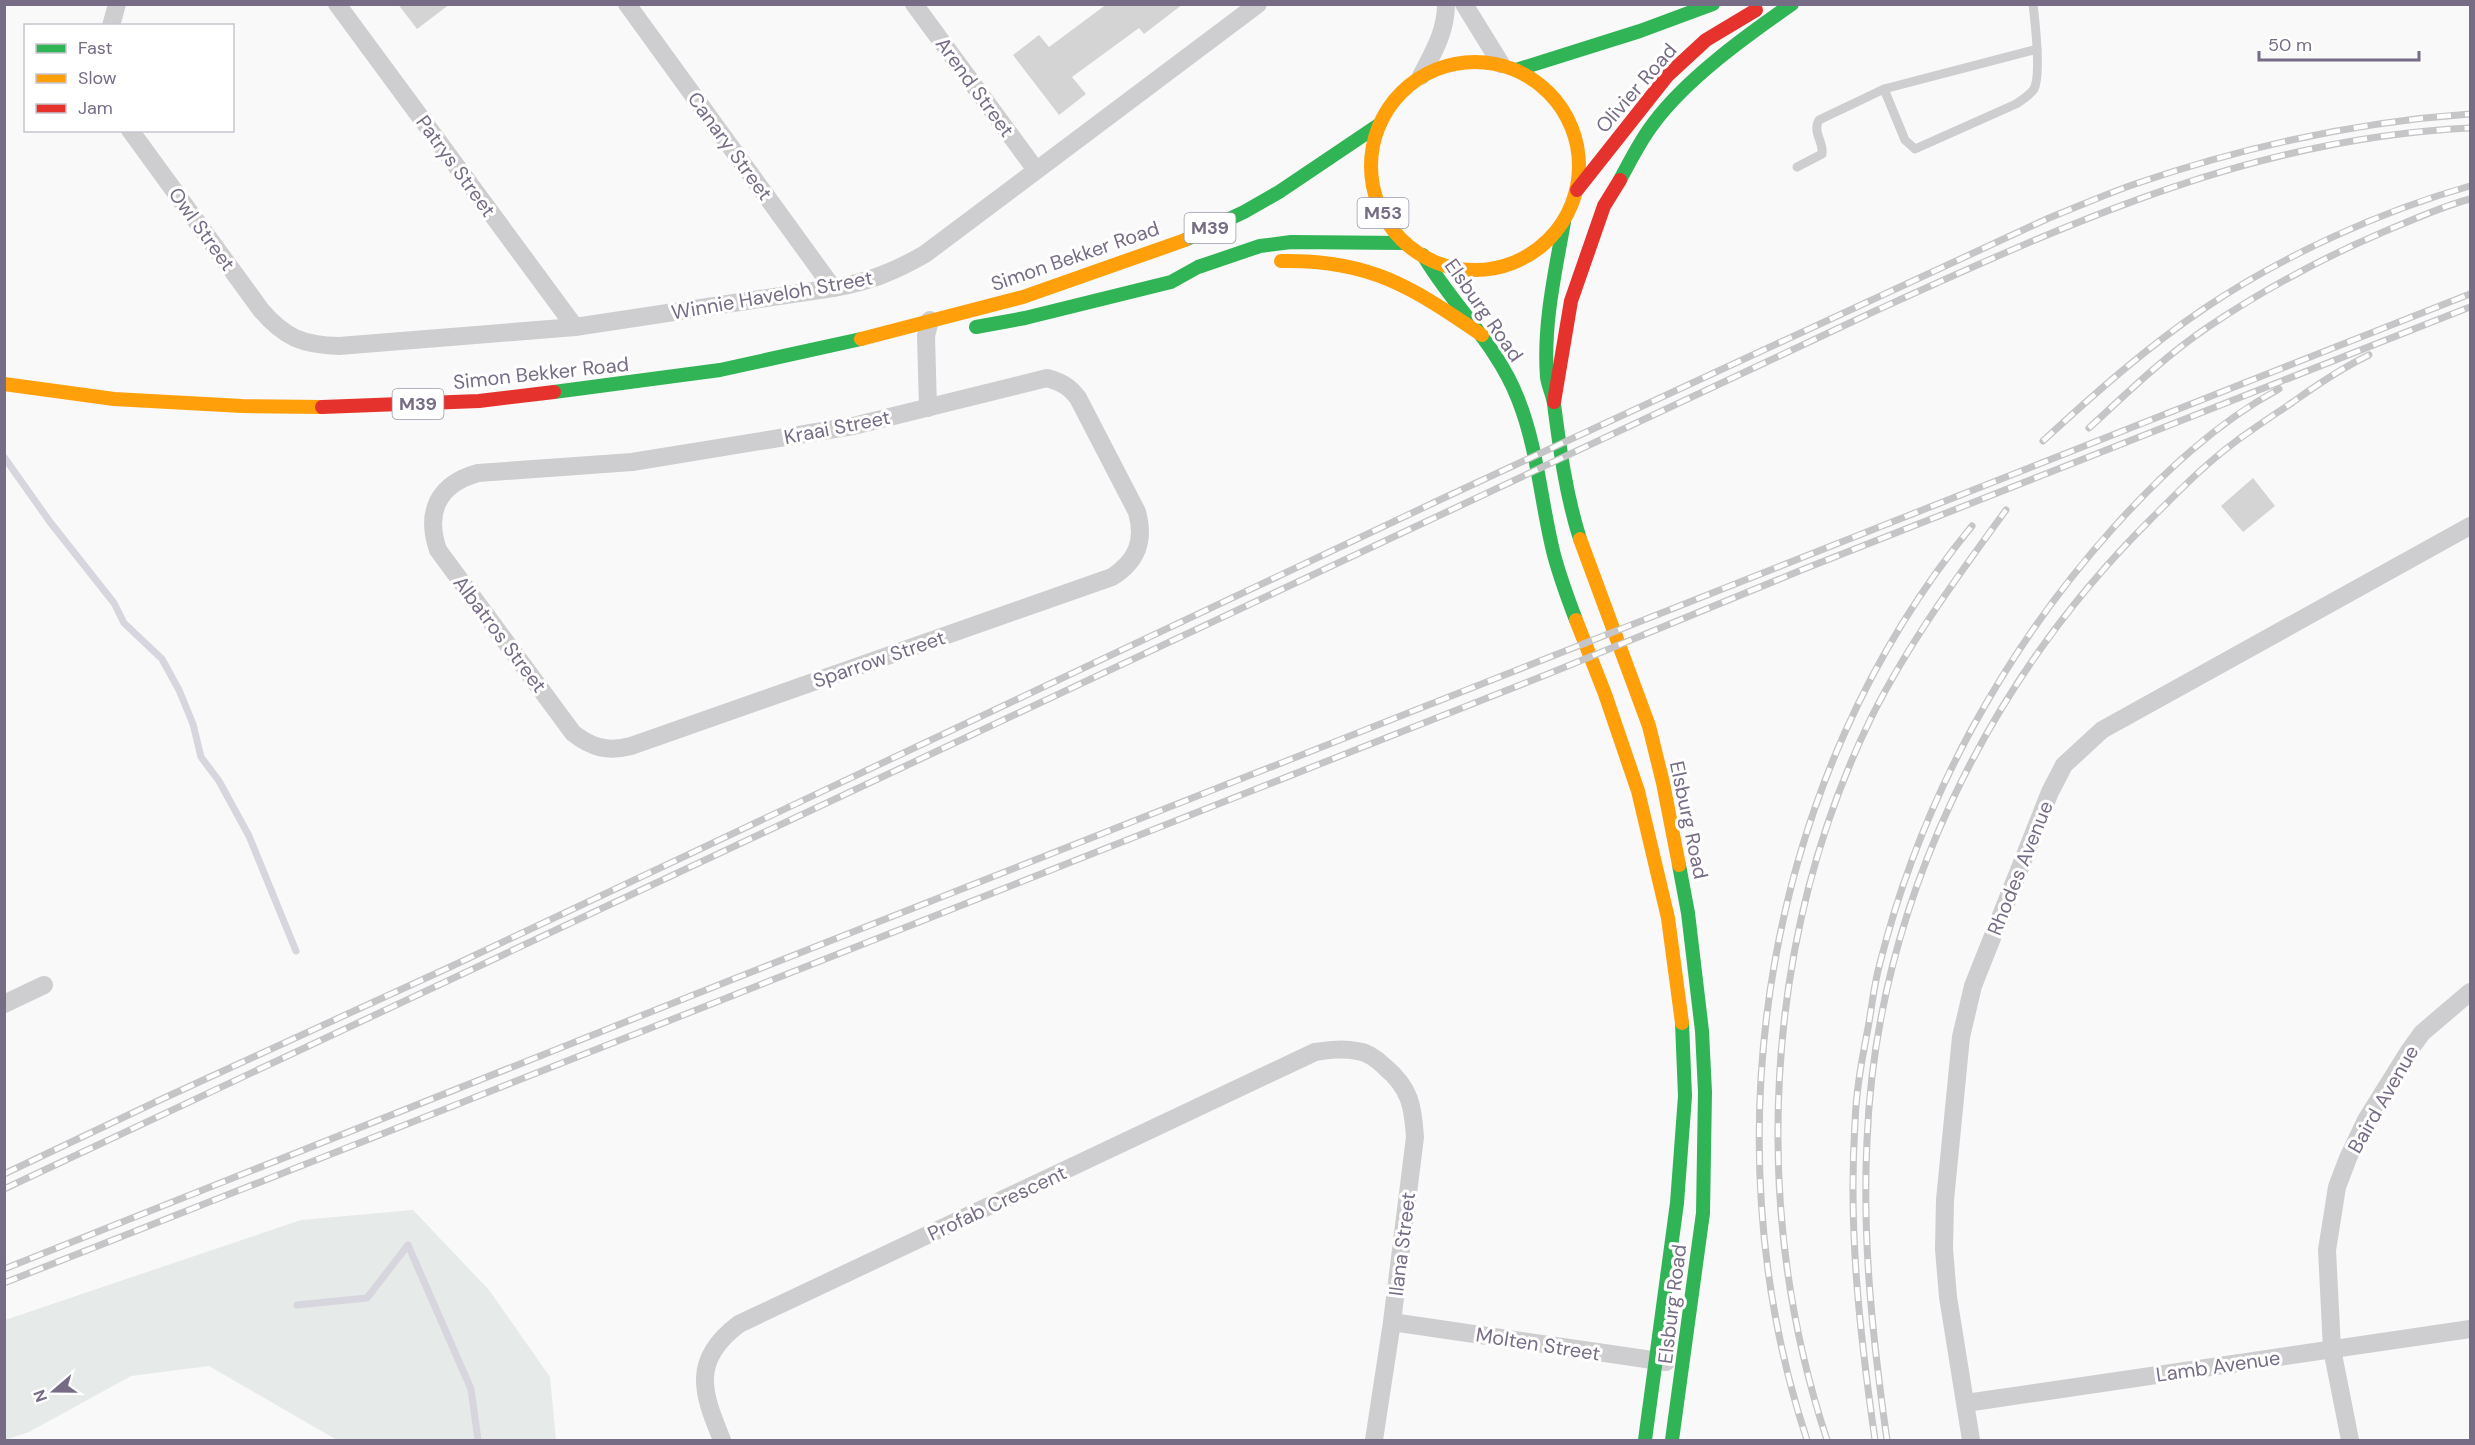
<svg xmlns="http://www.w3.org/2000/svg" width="2475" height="1445" font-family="'DM Sans',sans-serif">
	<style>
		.green { fill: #e6eae8 }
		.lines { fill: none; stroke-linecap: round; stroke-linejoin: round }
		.stream { stroke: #d7d5dd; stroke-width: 7 }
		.building { fill: #d4d4d5 }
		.lane { stroke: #ceced0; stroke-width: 9 }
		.street { stroke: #ceced0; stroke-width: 18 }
		.fast { stroke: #30b455; stroke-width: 14 }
		.slow { stroke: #ff9f0a; stroke-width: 14 }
		.jam { stroke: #e5322d; stroke-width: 14 }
		.rail-casing { stroke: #c5c4c6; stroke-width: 7 }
		.rail { stroke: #fff; stroke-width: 4.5; stroke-dasharray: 14; stroke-linecap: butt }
		.labels { text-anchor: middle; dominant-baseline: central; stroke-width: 6; stroke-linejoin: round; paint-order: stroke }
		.shield { fill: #fff; stroke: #9f98aa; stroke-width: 1.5 }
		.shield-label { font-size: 18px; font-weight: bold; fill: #766c85 }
		.street-label { font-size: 20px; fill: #766c85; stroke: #fff }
	</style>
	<rect width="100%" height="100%" fill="#f8f9f8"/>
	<path class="green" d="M413 1210 489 1290 550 1377 556 1440H337L209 1366 131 1376 29 1432 5 1440V1320L301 1220Z"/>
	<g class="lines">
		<g class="stream">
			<path d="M4 457 50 522 114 603 124 623 162 659 179 690 193 724 201 757 219 781 249 836 296 951"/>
			<path d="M297 1305 367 1298 408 1245 471 1389 478 1440"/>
		</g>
	</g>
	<g class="building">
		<path d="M398 4H450L417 29Z"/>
		<path d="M1107 4H1183L1144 34 1139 28 1072 77 1086 94 1059 115 1013 55 1039 35 1049 47Z"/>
		<path d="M2253 478 2275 506 2243 532 2221 506Z"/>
	</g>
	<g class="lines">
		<g class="lane">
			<path d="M1884 89 2037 49"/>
			<path d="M1797 167 1822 154C1824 142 1812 132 1819 120L1884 89 1905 140 1915 149 2016 104C2022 100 2030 95 2034 89 2041 76 2035 21 2033 4"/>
		</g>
		<g class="street">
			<path d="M337 4 575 327"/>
			<path d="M627 4 833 288"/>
			<path d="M914 4 1036 170"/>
			<path d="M1464 4 1501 64"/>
			<path d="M111 26 117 4"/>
			<path d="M1421 76C1433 53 1446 32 1446 4"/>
			<path d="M130 130 261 310C285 338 303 345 339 346L575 327 833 288C868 282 894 272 925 254L1258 4"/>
			<path d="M1047 378C1061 382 1069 386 1078 398L1137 512C1145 541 1137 561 1112 577L631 746C608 752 592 748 573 733L438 550C425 512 438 484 478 473L632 462 853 426Z"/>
			<path d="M928 408 926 336 930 320"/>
			<path d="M4 1004 44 985"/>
			<path d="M1392 1322 1666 1362"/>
			<path d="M1966 1403 2470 1329"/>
			<path d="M722 1440C702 1392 691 1360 739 1324L1315 1052C1329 1050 1343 1048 1357 1051 1367 1052 1378 1060 1385 1067 1410 1088 1413 1106 1415 1137L1392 1322 1374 1440"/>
			<path d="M1971 1440 1948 1297 1944 1249 1945 1200 1961 1037 1973 986 2050 792 2064 765 2102 730 2470 526"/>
			<path d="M2350 1440 2332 1349 2327 1250 2337 1187 2348 1158 2366 1120 2409 1051 2422 1033 2470 992"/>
		</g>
		<g class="fast">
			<path d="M1516 70 1640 31 1713 4"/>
			<path d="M1620 180C1630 161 1640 141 1653 124 1686 79 1746 36 1792 4"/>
			<path d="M1564 222C1555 273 1543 325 1547 377 1548 386 1553 395 1554 404 1560 450 1566 495 1580 539"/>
			<path d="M1185 240 1244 212 1279 192 1380 124"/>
			<path d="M1423 255C1452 305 1497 344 1518 399 1538 449 1541 504 1554 555 1560 577 1568 599 1576 620"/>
			<path d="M976 327 1025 318 1171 282 1198 267 1260 246 1291 242 1405 243"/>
			<path d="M554 392 720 370 861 339"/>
			<path d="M1645 1440 1677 1203 1685 1096 1682 1023"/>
			<path d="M1672 1440 1703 1213 1705 1092 1702 1031 1688 913 1679 865"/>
		</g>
		<g class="slow">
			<circle cx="1475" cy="166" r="104"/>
			<path d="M1281 261C1369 259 1412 287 1482 335"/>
			<path d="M861 339 1023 297 1185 240"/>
			<path d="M4 384 114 399 242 406 322 407"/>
			<path d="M1580 539 1649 726 1663 783 1679 865"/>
			<path d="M1576 620 1605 694 1638 791 1668 918 1682 1023"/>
		</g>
		<g class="jam">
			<path d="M1577 190 1668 75 1706 40 1756 10"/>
			<path d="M1554 402 1571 301 1604 206 1620 180"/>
			<path d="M322 407 479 401 554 392"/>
		</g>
		<defs>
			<g id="rail">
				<path d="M2089 428C2127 393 2165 356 2208 327 2262 291 2320 259 2381 233 2410 221 2440 207 2470 199"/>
				<path d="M2043 441C2094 394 2147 347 2205 308 2282 256 2381 211 2470 186"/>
				<path d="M4 1174 162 1099 450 967 1448 496 2049 218C2077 207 2106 194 2135 184 2243 147 2356 122 2470 114"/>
				<path d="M4 1189 1875 311C2069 223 2253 138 2470 128"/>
				<path d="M4 1269 726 982 2470 294"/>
				<path d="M4 1283 1553 672 1804 569 2470 307"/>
				<path d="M1807 1440C1706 1135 1767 775 1972 526"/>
				<path d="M1827 1440C1750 1207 1763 940 1871 718 1908 644 1957 577 2006 510"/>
				<path d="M1875 1440C1860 1335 1848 1230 1855 1123 1856 1091 1862 1059 1868 1028 1872 1006 1874 984 1880 963 1921 801 2003 651 2114 527 2162 474 2216 423 2279 389"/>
				<path d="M1887 1440C1873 1341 1862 1242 1867 1141 1876 908 1986 683 2150 520 2177 493 2204 465 2235 442 2254 428 2274 415 2293 402 2318 384 2342 368 2369 355"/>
			</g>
		</defs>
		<use href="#rail" class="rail-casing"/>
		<use href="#rail" class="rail"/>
	</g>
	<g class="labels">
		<g class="shield">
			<rect x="1357.5" y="198" width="51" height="30" rx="4.5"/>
			<rect x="1184.5" y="213" width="51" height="30" rx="4.5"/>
			<rect x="392.5" y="389" width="51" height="30" rx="4.5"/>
		</g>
		<g class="shield-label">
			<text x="1383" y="213">M53</text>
			<text x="1210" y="228">M39</text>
			<text x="418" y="404">M39</text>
		</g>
		<g class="street-label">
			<text transform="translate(975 87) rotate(54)">Arend Street</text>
			<text transform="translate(1636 88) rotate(-49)">Olivier Road</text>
			<text transform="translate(730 146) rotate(54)">Canary Street</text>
			<text transform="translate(456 166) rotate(54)">Patrys Street</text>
			<text transform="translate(202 229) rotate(54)">Owl Street</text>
			<text transform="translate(1075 256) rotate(-19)">Simon Bekker Road</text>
			<text transform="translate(772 295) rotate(-10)">Winnie Haveloh Street</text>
			<text transform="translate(1484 310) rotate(55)">Elsburg Road</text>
			<text transform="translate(541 373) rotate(-6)">Simon Bekker Road</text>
			<text transform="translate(837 427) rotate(-11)">Kraai Street</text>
			<text transform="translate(500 634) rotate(53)">Albatros Street</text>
			<text transform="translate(879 659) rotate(-19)">Sparrow Street</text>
			<text transform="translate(1689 820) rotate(78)">Elsburg Road</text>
			<text transform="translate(2020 868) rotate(-68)">Rhodes Avenue</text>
			<text transform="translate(2383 1099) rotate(-60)">Baird Avenue</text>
			<text transform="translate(997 1203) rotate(-25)">Profab Crescent</text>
			<text transform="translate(1402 1244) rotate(-83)">Ilana Street</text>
			<text transform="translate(1672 1304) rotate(-83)">Elsburg Road</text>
			<text transform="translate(1538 1344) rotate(9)">Molten Street</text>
			<text transform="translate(2218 1366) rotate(-8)">Lamb Avenue</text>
		</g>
	</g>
	<rect width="2475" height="1445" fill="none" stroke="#766c85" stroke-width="12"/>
	<rect x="24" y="24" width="210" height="108" fill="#ffffff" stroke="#c8c4ce" stroke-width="1.5"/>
	<rect x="36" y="44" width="30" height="9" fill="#30b455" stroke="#c8c4ce" stroke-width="1.5"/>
	<text x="78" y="54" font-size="18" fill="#766c85">Fast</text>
	<rect x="36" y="74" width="30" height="9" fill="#ff9f0a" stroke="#c8c4ce" stroke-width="1.5"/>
	<text x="78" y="84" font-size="18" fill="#766c85">Slow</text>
	<rect x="36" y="104" width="30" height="9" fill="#e5322d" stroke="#c8c4ce" stroke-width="1.5"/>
	<text x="78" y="114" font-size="18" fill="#766c85">Jam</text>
	<g transform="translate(54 1391) rotate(250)" stroke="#ffffff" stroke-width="4.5" paint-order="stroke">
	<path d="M0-4.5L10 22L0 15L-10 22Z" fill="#766c85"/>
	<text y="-9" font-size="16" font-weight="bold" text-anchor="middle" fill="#766c85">N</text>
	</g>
	<path d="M2259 51v9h160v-9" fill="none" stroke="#766c85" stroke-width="3"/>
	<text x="2268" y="51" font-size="18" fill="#766c85" stroke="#ffffff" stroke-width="4.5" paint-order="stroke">50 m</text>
</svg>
